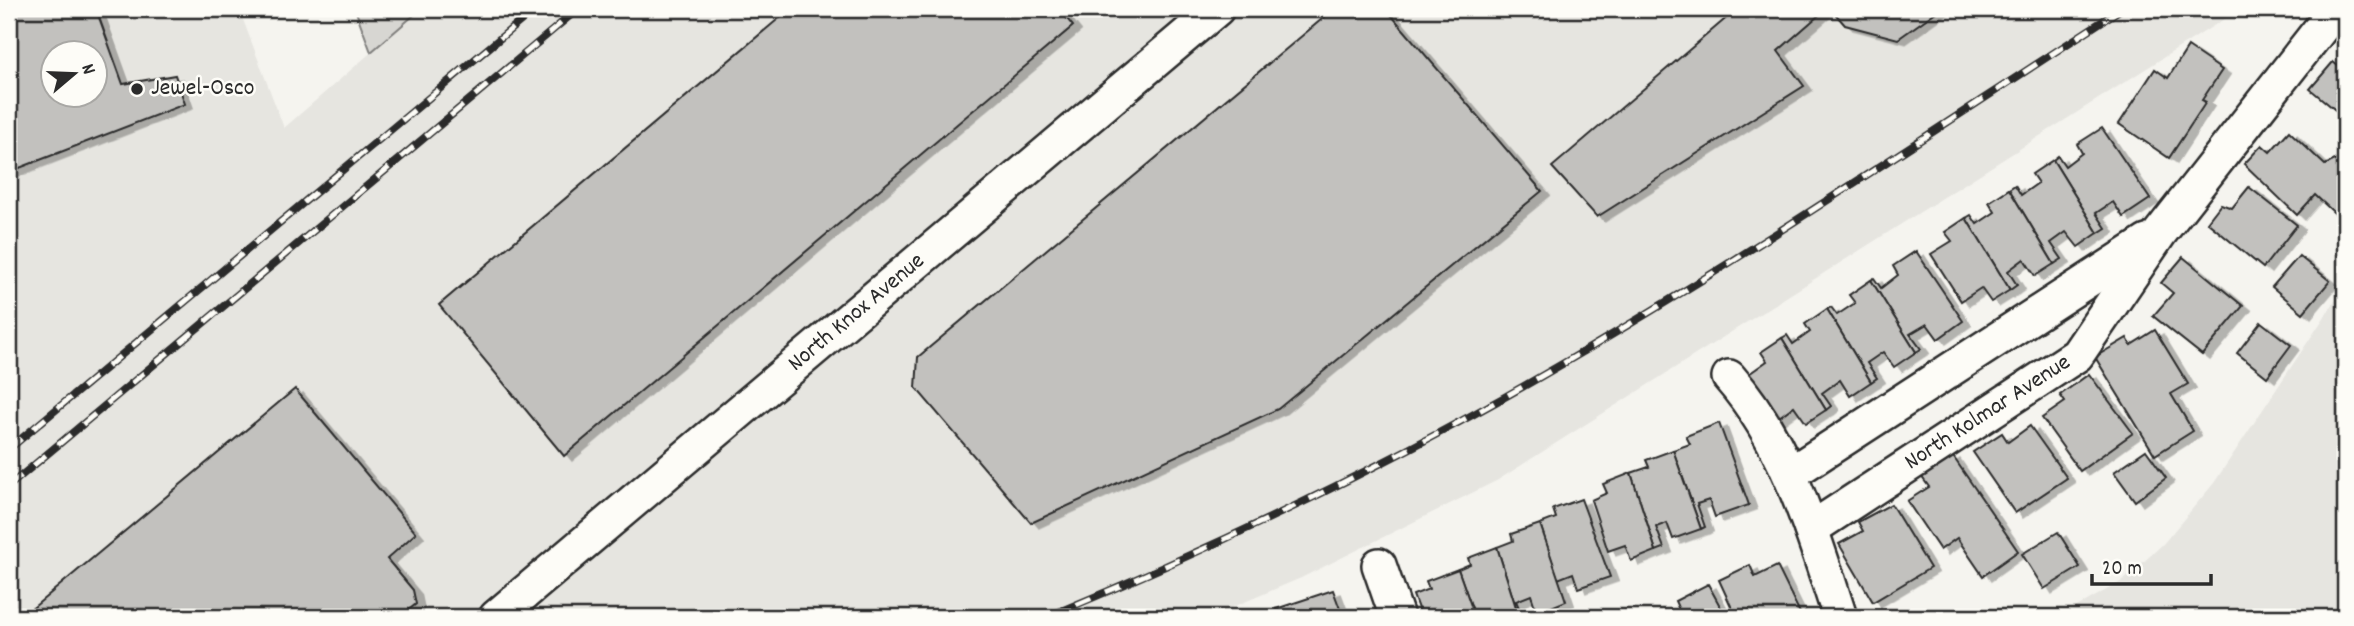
<svg xmlns="http://www.w3.org/2000/svg" width="2354" height="626" font-family="Dekko,sans-serif">
	<style>
		.built { fill: #e6e5e0; fill-rule: evenodd }
		.green { fill: #d7d6d2; stroke: #81807e; stroke-width: 2 }
		.building { fill: #c2c1be; stroke: #2b2b2b; stroke-width: 2; fill-rule: evenodd; filter: url(#shadow) }
		.lines { fill: none; stroke-linecap: round; stroke-linejoin: round }
		.street-casing { stroke: #2b2b2b; stroke-width: 38 }
		.street { stroke: #fdfcf7; stroke-width: 33 }
		.rail-casing { stroke: #2b2b2b; stroke-width: 8 }
		.rail { stroke: #fdfcf7; stroke-width: 5; stroke-dasharray: 16; stroke-linecap: butt }
		.poi-dot { fill: #2b2b2b; stroke: #fdfcf7; stroke-width: 2.5 }
		.labels { text-anchor: middle; dominant-baseline: central; stroke-width: 5; stroke-linejoin: round; paint-order: stroke }
		.poi-label { font-size: 24px; fill: #2b2b2b; stroke: #fdfcf7; text-anchor: start }
		.street-label { font-size: 24px; fill: #2b2b2b; stroke: #fdfcf7 }
	</style>
	<defs>
		<filter id="shadow"><feDropShadow dx="8" dy="4.5" stdDeviation="0" flood-color="#0004"/></filter>
	</defs>
	<rect width="100%" height="100%" fill="#f5f4ef"/>
	<filter id="ink" filterUnits="userSpaceOnUse"><feTurbulence type="fractalNoise" baseFrequency=".0143" numOctaves="2"/><feDisplacementMap in="SourceGraphic" scale="14" xChannelSelector="R" yChannelSelector="G"/><feConvolveMatrix kernelMatrix="1 2 1 2 8 2 1 2 1" color-interpolation-filters="sRGB"/></filter>
	<g filter="url(#ink)">
		<g class="built">
			<path d="M9 9H239L284 128 421 9H2240L1498 480 1301 578 1209 617H9ZM52 52H94V94H52Z"/>
			<path d="M2345 286V617H2059L2124 580 2163 544 2214 483Z"/>
		</g>
		<path class="green" d="M355 9H421L371 52Z"/>
		<g class="building">
			<path d="M9 9H96L123 84 175 75 185 104 9 172ZM52 52H94V94H52Z"/>
			<path d="M790 9H1059L1073 26 564 456 439 305Z"/>
			<path d="M1334 9H1386L1542 191 1278 409 1031 523 916 388 918 357Z"/>
			<path d="M1737 9H1826L1778 51 1804 86 1597 217 1552 167Z"/>
			<path d="M1831 9H1940L1898 39 1845 25Z"/>
			<path d="M2188 47 2222 70 2202 100 2206 102 2169 158 2119 124 2155 69 2168 78Z"/>
			<path d="M2345 59V118L2310 89 2333 62 2338 66Z"/>
			<path d="M2102 128 2150 199 2123 217 2113 202 2096 213 2106 228 2098 233 2053 160 2058 156 2065 166 2082 153 2077 144Z"/>
			<path d="M2289 131 2325 165 2335 160 2345 169V223L2315 195 2297 215 2244 164 2262 145 2270 152Z"/>
			<path d="M2053 160 2098 233 2078 247 2066 232 2051 243 2062 259 2054 264 2009 189 2015 185 2021 195 2038 183 2032 174Z"/>
			<path d="M2249 187 2297 225 2263 268 2207 222 2221 204 2232 208Z"/>
			<path d="M2009 189 2054 264 2035 276 2024 259 2008 271 2017 285 2010 290 1966 218 1971 215 1977 224 1995 212 1989 202Z"/>
			<path d="M1966 218 2010 290 1991 302 1981 288 1961 301 1931 254 1952 241 1945 232Z"/>
			<path d="M1916 251 1963 321 1938 339 1927 324 1910 334 1921 349 1916 352 1871 280 1874 278 1881 288 1898 275 1893 266Z"/>
			<path d="M2299 256 2330 281 2303 313 2272 287Z"/>
			<path d="M2183 257 2243 306 2202 355 2153 316 2173 293 2161 283Z"/>
			<path d="M1871 280 1916 352 1894 367 1883 352 1867 363 1877 378 1871 382 1827 309 1831 307 1837 315 1855 303 1849 295Z"/>
			<path d="M1827 309 1871 382 1850 396 1840 380 1822 393 1831 406 1826 410 1782 338 1787 335 1793 344 1810 332 1805 324Z"/>
			<path d="M2261 322 2291 345 2267 377 2237 353Z"/>
			<path d="M2155 330 2188 384 2171 394 2193 431 2155 455 2095 357 2127 338 2131 345Z"/>
			<path d="M1782 338 1826 410 1806 423 1794 406 1775 420 1746 376 1767 361 1761 352Z"/>
			<path d="M2089 374 2133 433 2080 471 2042 418 2065 402 2060 395Z"/>
			<path d="M295 389 416 533 387 559 413 590 416 604 400 617H22Z"/>
			<path d="M1719 423 1749 505 1715 517 1709 500 1697 504 1705 527 1701 529 1673 450 1690 444 1686 436Z"/>
			<path d="M2030 426 2067 478 2015 513 1973 452 2002 433 2008 442Z"/>
			<path d="M1673 450 1701 529 1673 539 1667 523 1656 527 1664 548 1656 551 1631 473 1649 467 1646 460Z"/>
			<path d="M2146 450 2166 478 2135 501 2114 472Z"/>
			<path d="M1952 455 2018 551 1983 576 1957 538 1940 550 1907 501 1929 487 1921 476Z"/>
			<path d="M1631 473 1656 551 1631 561 1625 545 1608 551 1591 500 1607 493 1603 484Z"/>
			<path d="M1581 499 1610 577 1578 588 1573 573 1558 579 1540 524 1556 518 1553 509Z"/>
			<path d="M1891 504 1930 568 1873 602 1839 544 1863 531 1858 522Z"/>
			<path d="M1540 524 1566 601 1537 613 1531 595 1516 601 1523 617H1519L1497 547 1513 541 1511 534Z"/>
			<path d="M2058 532 2080 567 2044 589 2022 554Z"/>
			<path d="M1497 547 1519 617H1475L1458 569 1470 564 1468 558Z"/>
			<path d="M1750 565 1755 577 1777 566 1802 617H1736L1719 580Z"/>
			<path d="M1458 569 1475 617H1421L1413 595 1429 589 1426 581Z"/>
			<path d="M1708 584 1726 617H1671L1680 612 1675 601Z"/>
			<path d="M1333 590 1343 617H1278L1276 609Z"/>
		</g>
		<g class="lines">
			<defs>
				<g id="street">
					<path d="M1729 377C1788 444 1813 534 1840 617"/>
					<path d="M1790 474 2147 242"/>
					<path d="M1811 529 2077 355 2160 233 2336 9"/>
					<path d="M1379 565 1397 617"/>
					<path d="M496 617 1217 9"/>
				</g>
			</defs>
			<use href="#street" class="street-casing"/>
			<use href="#street" class="street"/>
			<defs>
				<g id="rail">
					<path d="M9 449 535 9"/>
					<path d="M9 486 578 9"/>
					<path d="M1047 617C1215 547 1380 469 1538 378 1737 264 1928 134 2121 9"/>
				</g>
			</defs>
			<use href="#rail" class="rail-casing"/>
			<use href="#rail" class="rail"/>
		</g>
	</g>
	<circle class="poi-dot" cx="137" cy="89" r="7"/>
	<g class="labels">
		<g class="poi-label">
			<text x="151" y="89">Jewel-Osco</text>
		</g>
		<g class="street-label">
			<text transform="translate(857 313) rotate(-40)">North Knox Avenue</text>
			<text transform="translate(1988 413) rotate(-33)">North Kolmar Avenue</text>
		</g>
	</g>
	<rect width="2354" height="626" fill="none" stroke="#fdfcf7" stroke-width="35"/>
	<rect x="18" y="18" width="2319" height="591" fill="none" stroke="#2b2b2b" stroke-width="2.5" filter="url(#ink)"/>
	<g transform="translate(74 74) rotate(71)"><circle r="33" fill="#fdfcf7" stroke="#a9a8a5" stroke-width="2"/>
	<path d="M0-5L12 26L0 18L-12 26Z" fill="#2b2b2b"/>
	<text y="-10" font-size="19" font-weight="bold" text-anchor="middle" fill="#2b2b2b">N</text>
	</g>
	<path d="M2092 574v10h119v-10" fill="none" stroke="#2b2b2b" stroke-width="3.5"/>
	<text x="2102" y="574" font-size="21" fill="#2b2b2b" stroke="#fdfcf7" stroke-width="5" paint-order="stroke">20 m</text>
</svg>
